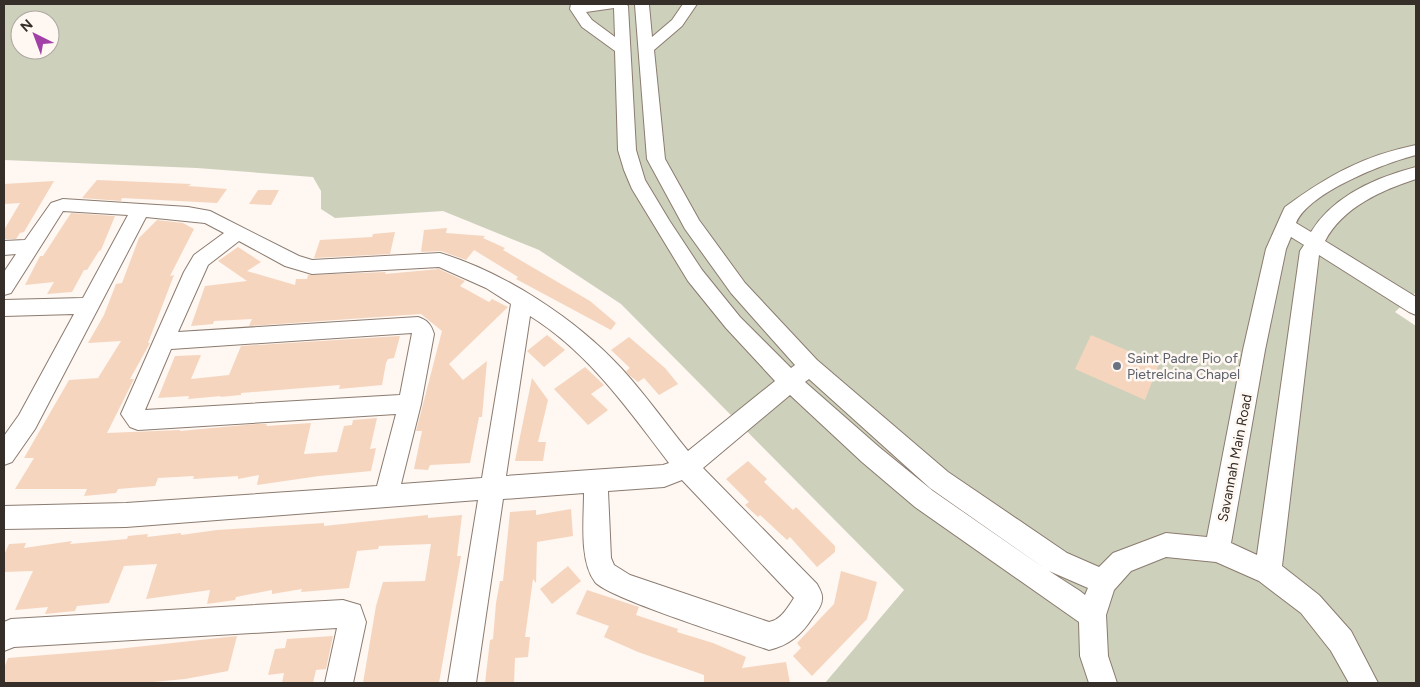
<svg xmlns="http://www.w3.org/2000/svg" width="1420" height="687" font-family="Figtree,sans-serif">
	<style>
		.green { fill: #cdd0ba; fill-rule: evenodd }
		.building { fill: #f6d5be }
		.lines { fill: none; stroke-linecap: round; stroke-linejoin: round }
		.minor-casing { stroke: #8b7b70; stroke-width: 2 }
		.minor { fill: #fff; fill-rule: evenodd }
		.worship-dot { fill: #6b7280; stroke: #fef7f2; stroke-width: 2 }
		.labels { text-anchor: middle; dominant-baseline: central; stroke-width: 5; stroke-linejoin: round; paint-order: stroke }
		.worship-label { font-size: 14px; fill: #5b616d; stroke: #fef7f2; text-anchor: start }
		.street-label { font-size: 14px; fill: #352e29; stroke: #fef7f2 }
	</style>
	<rect width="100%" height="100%" fill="#fef7f2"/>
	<path class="green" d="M4 4H1416L1415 293 1395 312 1416 326V683H825L904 590 621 304 539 250 443 211 335 218 321 209V191L313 177 197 168 4 160ZM20 20H50V50H20Z"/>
	<g class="building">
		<path d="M97 180 191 184 188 186 227 189 217 203 122 198 121 201 82 198Z"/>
		<path d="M54 181 24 232 20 233 16 239H4V230L20 203 4 204V184Z"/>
		<path d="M258 190H279L271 205 249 204Z"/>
		<path d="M71 213 115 216 101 250 99 251 87 270H84L72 292 47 294 54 282 25 285 40 256H43Z"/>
		<path d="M157 220 183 223 194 229 170 276 174 275 148 343H150L130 379H134L107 433 180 430V431L257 424H267L266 426 311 423 304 454 337 452 344 426 352 425 353 420 377 418 370 449 376 448 371 471 319 476 257 485 259 475 238 479V476L193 479 194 476 158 478 155 486 118 489 116 493 84 496 87 489H15L34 458H24L69 380 98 378 121 341 88 343 104 315 116 284 122 283 139 238Z"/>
		<path d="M447 228 446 233 485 236 483 238 505 248 503 250 590 301 616 323 611 330 516 279 518 277 474 250 466 260 441 251 421 252 424 230Z"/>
		<path d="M395 232 390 254 314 258 320 240 372 237 373 234Z"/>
		<path d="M238 247 261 262 247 271 295 285 296 279H307L308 275 386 272 385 274 439 269 465 281 460 286 489 302 492 299 508 307 449 364 463 380 487 361 482 417H479L470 463 430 465 428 470 414 469 422 431H416L442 331 421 314 249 326 252 319 214 321 213 324 191 326 205 286 247 281 218 261Z"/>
		<path d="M547 335 565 350 544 367 527 351Z"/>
		<path d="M1091 335 1159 364 1145 400 1075 369Z"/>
		<path d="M400 336 394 358 388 359 386 363 382 385 339 389 340 385 241 393V395L220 397 221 396 188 399 189 396 158 398 175 356 201 355 191 379 229 375 241 346Z"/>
		<path d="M629 337 665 368 678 384 659 395 644 378 638 382 629 375 626 371 630 368 611 350Z"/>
		<path d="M585 367 604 385 591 394 608 410 588 425 554 389Z"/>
		<path d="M532 378 548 400 538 442H546L543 461H515Z"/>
		<path d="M748 461 767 479 764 482 793 510 796 507 835 546V552L817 567 790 537 787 540 760 515 758 517 745 505 749 502 726 479Z"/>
		<path d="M571 509 573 536 537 542 536 583 533 579 525 637H530L528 657 515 658 514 683H485L490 640 493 639 496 603 500 581H503L510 512 536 510V515Z"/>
		<path d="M428 515V518L462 515 457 556H461L439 683H363L376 606 383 582 425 581 431 544 379 546 378 549 357 551 349 588 301 592 302 589 272 594V590L236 597 235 600 207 604 210 590 146 599 157 564 124 566 109 603 77 606 75 611 45 614 48 607 15 610 33 571 4 572V555L9 544 26 543 24 548 72 541 70 544 127 539 128 536 148 534 147 537 181 533V535L217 530 324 523V526Z"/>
		<path d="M568 566 581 581 552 604 540 589Z"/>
		<path d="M841 571 877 582 867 619 812 676 793 656 801 648 797 643 834 604Z"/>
		<path d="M587 590 639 607 636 615 678 629 677 632 713 643 746 657 742 668 786 662 790 683H704V675L638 652 604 637 609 626 576 614Z"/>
		<path d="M237 636 228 671 185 679 143 683H4V668L8 658 108 650Z"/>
		<path d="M333 636 326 669 316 670 313 683H282L284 673 268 675 275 649 285 648 287 639Z"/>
	</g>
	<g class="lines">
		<defs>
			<g id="minor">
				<path d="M571 4H626L628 6 636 150 645 180 669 220 702 270 740 317 791 368 795 365 731 293 685 229 647 159 635 5H649L652 37 672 20 683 4H697L682 26 654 50 665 159 699 220 745 283 817 360 948 472 1067 553 1099 567 1113 553 1166 533 1207 537 1243 350 1266 249 1283 211 1285 207C1329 175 1363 156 1416 145V155C1385 163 1309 192 1296 223L1311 232C1333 196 1377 177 1416 167V179C1382 190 1343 207 1325 241L1416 297V315L1409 312 1319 255 1282 566 1319 595 1351 631 1378 683H1349L1331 651 1301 613 1259 581 1216 562 1166 557 1131 571 1114 590 1106 615 1108 656 1117 683H1089L1080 656 1079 622 915 507 862 462 790 395 703 468 817 584C819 588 823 594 822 599 822 605 817 612 813 617 802 634 790 645 769 650 741 640 608 598 595 582 579 561 584 519 584 493L503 499 476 683H448L478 500 126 527 4 529V506L126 503 377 486 396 414 138 430 130 427 121 414 184 272 194 255 224 233 205 223 146 217 35 429 12 462 4 465V436L19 415 74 314 4 316V300L83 298 128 215 63 211 11 293 4 295V272L16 254 4 255V241L25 240 51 203 63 199 188 207 210 211 299 256 312 260 440 253C504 272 576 319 621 368 645 394 666 424 688 451L775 381 726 328 688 281 632 189 624 170 618 150 615 51 582 27 570 9ZM614 8 615 37 592 20 586 12ZM1291 237 1304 245 1300 251 1257 555 1231 543 1265 350 1286 249ZM239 241 285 266 312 274 439 267 486 288 511 304 482 478 401 484 421 404 434 334C431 324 427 320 418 317L178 332 208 265ZM530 316C588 352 628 409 669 463L663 465 506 476ZM412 333 400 395 145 410 171 349ZM809 379 930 488 1047 570 933 491 879 447 805 382ZM682 480 794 598C788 607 781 620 769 622L630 575 614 565 611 558 608 491 664 487ZM1049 571 1088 588 1085 595 1080 591Z"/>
				<path d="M343 600 360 605 366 622 353 683H325L337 628 14 647 4 651V622L11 619Z"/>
			</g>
		</defs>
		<use href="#minor" class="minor-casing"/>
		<use href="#minor" class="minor"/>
	</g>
	<circle class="worship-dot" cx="1117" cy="366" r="5"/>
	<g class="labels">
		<g class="worship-label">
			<text x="1127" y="358">Saint Padre Pio of<tspan x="1127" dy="16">Pietrelcina Chapel</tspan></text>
		</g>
		<g class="street-label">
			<text transform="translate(1235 458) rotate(-79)">Savannah Main Road</text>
		</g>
	</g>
	<rect width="1420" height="687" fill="none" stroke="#352e29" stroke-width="10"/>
	<g transform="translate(35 35) rotate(318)"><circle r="24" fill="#fef7f2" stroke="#aea7a2"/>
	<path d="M0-4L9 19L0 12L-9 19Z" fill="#a141a8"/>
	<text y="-8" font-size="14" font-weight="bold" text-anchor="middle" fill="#352e29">N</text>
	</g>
</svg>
